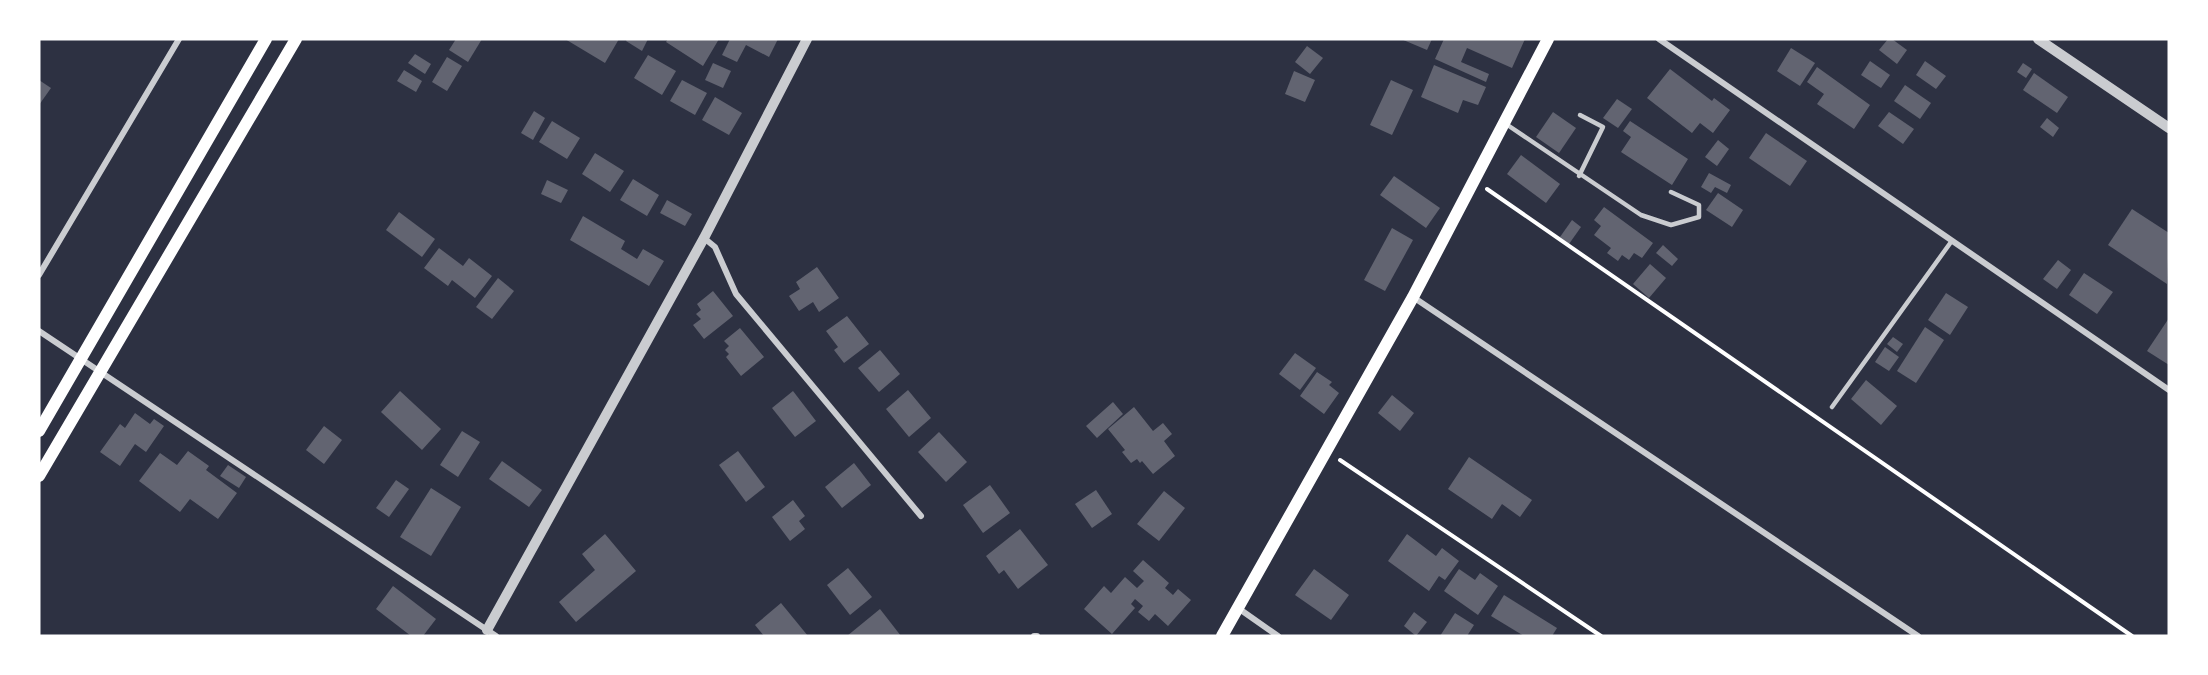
<svg xmlns="http://www.w3.org/2000/svg" width="2208" height="675" font-family="Commissioner,sans-serif">
	<style>
		.building { fill: #626471 }
		.lines { fill: none; stroke-linecap: round; stroke-linejoin: round }
		.path { stroke: #fff; stroke-width: 4 }
		.service { stroke: #caccd0; stroke-width: 4.5 }
		.minor { stroke: #caccd0; stroke-width: 6 }
		.tertiary { stroke: #caccd0; stroke-width: 10 }
		.secondary { stroke: #fff; stroke-width: 12 }
	</style>
	<rect width="100%" height="100%" fill="#2d3142"/>
	<g class="building">
		<path d="M456 39H482L468 62 449 50Z"/>
		<path d="M565 39H619L605 63Z"/>
		<path d="M627 39H648L642 51 626 41Z"/>
		<path d="M668 39 705 40 719 39 703 66 666 42Z"/>
		<path d="M730 39H778L769 57 746 45 737 62 722 55Z"/>
		<path d="M1401 39H1432L1427 50Z"/>
		<path d="M1444 39H1525L1512 68 1467 48 1461 62 1489 74 1486 82 1435 59Z"/>
		<path d="M1888 39H1892L1907 50 1897 64 1879 50Z"/>
		<path d="M1307 46 1323 58 1310 74 1295 62Z"/>
		<path d="M1791 48 1815 63 1800 86 1777 71Z"/>
		<path d="M415 54 431 64 425 74 408 63Z"/>
		<path d="M648 55 676 71 662 95 634 78Z"/>
		<path d="M447 57 462 66 447 91 432 82Z"/>
		<path d="M1870 61 1890 75 1881 88 1861 75Z"/>
		<path d="M1925 61 1946 76 1936 89 1916 75Z"/>
		<path d="M713 63 731 71 723 88 705 80Z"/>
		<path d="M2023 63 2032 69 2026 78 2017 72Z"/>
		<path d="M1434 65 1486 87 1478 105 1463 100 1458 113 1421 97Z"/>
		<path d="M1817 67 1870 105 1854 129 1817 104 1824 94 1807 82Z"/>
		<path d="M1670 69 1712 101 1714 98 1730 110 1713 133 1700 123 1692 133 1647 98Z"/>
		<path d="M404 70 422 81 416 92 397 81Z"/>
		<path d="M1294 71 1315 80 1305 102 1285 94Z"/>
		<path d="M2034 73 2068 97 2057 113 2023 90Z"/>
		<path d="M39 80 51 88 39 105Z"/>
		<path d="M682 80 707 93 695 115 670 101Z"/>
		<path d="M1391 80 1413 90 1392 135 1370 125Z"/>
		<path d="M1905 85 1931 103 1920 119 1894 101Z"/>
		<path d="M715 97 742 113 729 135 702 120Z"/>
		<path d="M1617 99 1632 109 1618 128 1603 118Z"/>
		<path d="M534 111 545 118 533 140 521 133Z"/>
		<path d="M1553 112 1576 128 1559 153 1536 137Z"/>
		<path d="M1889 112 1914 129 1903 144 1878 126Z"/>
		<path d="M2047 118 2059 128 2053 137 2040 127Z"/>
		<path d="M552 121 580 138 567 159 539 142Z"/>
		<path d="M1630 121 1688 159 1672 185 1621 152 1631 137 1623 131Z"/>
		<path d="M1766 133 1807 161 1790 186 1749 158Z"/>
		<path d="M1718 140 1729 149 1717 166 1705 157Z"/>
		<path d="M595 153 624 171 610 192 582 174Z"/>
		<path d="M1521 155 1560 184 1546 203 1507 174Z"/>
		<path d="M1709 173 1731 185 1727 193 1715 187 1711 193 1701 187Z"/>
		<path d="M1394 176 1440 208 1426 228 1380 195Z"/>
		<path d="M633 179 659 195 647 216 620 200Z"/>
		<path d="M547 180 568 190 561 203 541 194Z"/>
		<path d="M1718 193 1743 210 1732 227 1706 210Z"/>
		<path d="M667 200 692 214 685 226 660 213Z"/>
		<path d="M1604 207 1653 243 1642 258 1634 253 1629 260 1622 255 1618 261 1607 253 1611 248 1594 235 1601 226 1594 220Z"/>
		<path d="M2132 209 2169 233 2167 284 2108 245Z"/>
		<path d="M399 212 435 239 422 257 386 230Z"/>
		<path d="M583 216 625 241 621 249 637 259 643 249 664 261 649 286 570 240Z"/>
		<path d="M1572 220 1581 227 1569 244 1560 237Z"/>
		<path d="M1392 228 1413 240 1385 291 1364 280Z"/>
		<path d="M1663 245 1678 259 1672 266 1656 253Z"/>
		<path d="M439 248 463 266 469 258 492 276 475 298 452 280 448 286 424 268Z"/>
		<path d="M2058 260 2071 270 2057 289 2043 279Z"/>
		<path d="M1650 264 1666 278 1649 298 1633 284Z"/>
		<path d="M817 267 839 298 819 312 813 302 799 311 789 296 800 289 796 282Z"/>
		<path d="M2084 273 2113 292 2097 314 2069 295Z"/>
		<path d="M498 278 514 291 492 319 476 307Z"/>
		<path d="M713 291 733 316 704 339 693 325 701 319 696 314 701 310 697 304Z"/>
		<path d="M1946 293 1968 307 1950 335 1928 320Z"/>
		<path d="M847 316 869 344 844 363 834 350 838 347 826 331Z"/>
		<path d="M2169 318V365L2147 351Z"/>
		<path d="M1925 327 1944 340 1916 383 1897 371Z"/>
		<path d="M740 328 764 357 741 376 726 357 729 354 725 350 729 346 724 341Z"/>
		<path d="M1893 337 1903 344 1897 352 1887 344Z"/>
		<path d="M1885 347 1899 357 1889 371 1875 362Z"/>
		<path d="M880 350 900 374 879 392 858 368Z"/>
		<path d="M1295 353 1316 368 1300 390 1279 374Z"/>
		<path d="M1317 372 1332 382 1329 385 1339 393 1324 414 1300 396Z"/>
		<path d="M1866 380 1897 406 1881 425 1851 399Z"/>
		<path d="M908 390 931 418 909 437 886 409Z"/>
		<path d="M400 391 441 429 422 450 381 412Z"/>
		<path d="M793 391 816 421 795 437 772 408Z"/>
		<path d="M1392 395 1414 413 1400 431 1378 413Z"/>
		<path d="M1113 402 1123 414 1097 438 1086 426Z"/>
		<path d="M1134 407 1153 431 1163 423 1172 434 1164 441 1175 456 1153 474 1142 461 1140 463 1137 459 1131 463 1122 452 1125 450 1108 429Z"/>
		<path d="M135 413 150 424 154 419 164 426 146 452 135 444 120 466 100 452 120 424 125 428Z"/>
		<path d="M324 426 342 440 324 464 306 450Z"/>
		<path d="M462 431 480 442 458 477 440 465Z"/>
		<path d="M939 432 967 462 946 482 918 452Z"/>
		<path d="M188 451 209 466 206 470 237 493 218 519 190 499 180 512 139 481 160 453 177 465Z"/>
		<path d="M738 451 765 487 746 502 719 465Z"/>
		<path d="M1469 457 1532 500 1520 517 1502 504 1492 519 1448 489Z"/>
		<path d="M502 461 542 490 529 507 489 479Z"/>
		<path d="M854 463 871 485 842 508 825 487Z"/>
		<path d="M228 465 246 477 239 488 220 476Z"/>
		<path d="M396 480 409 489 389 517 376 508Z"/>
		<path d="M990 485 1010 513 983 533 963 505Z"/>
		<path d="M431 488 461 507 431 556 400 537Z"/>
		<path d="M1096 490 1112 514 1092 528 1075 504Z"/>
		<path d="M1164 491 1185 508 1159 541 1137 524Z"/>
		<path d="M793 500 805 516 799 521 805 529 790 541 772 517Z"/>
		<path d="M1020 529 1048 565 1018 589 1004 570 999 574 986 556Z"/>
		<path d="M605 534 636 571 576 622 559 602 595 570 582 554Z"/>
		<path d="M1407 534 1436 556 1442 548 1459 561 1445 580 1439 576 1429 591 1388 561Z"/>
		<path d="M1143 560 1169 583 1165 588 1173 595 1178 589 1191 600 1168 626 1155 614 1149 621 1138 612 1143 606 1135 599 1131 604 1135 608 1112 634 1084 609 1104 586 1111 593 1125 577 1137 588 1144 581 1133 571Z"/>
		<path d="M848 568 872 597 850 615 827 585Z"/>
		<path d="M1314 569 1349 595 1331 620 1295 595Z"/>
		<path d="M1459 569 1475 580 1480 573 1498 586 1478 615 1444 591Z"/>
		<path d="M393 586 436 619 423 636H411L376 609Z"/>
		<path d="M1504 595 1557 628 1552 636H1524L1491 616Z"/>
		<path d="M781 603 808 636H764L755 625Z"/>
		<path d="M880 609 901 636H847Z"/>
		<path d="M1414 612 1427 622 1416 636 1404 626Z"/>
		<path d="M1455 613 1474 625 1467 636H1440Z"/>
	</g>
	<g class="lines">
		<g class="path">
			<path d="M1487 189 2132 636"/>
			<path d="M1340 460 1601 636"/>
		</g>
		<g class="service">
			<path d="M1506 124 1641 215 1671 225 1699 217V205L1671 192"/>
			<path d="M1579 176 1603 127 1580 115"/>
			<path d="M1832 407 1951 242"/>
		</g>
		<g class="minor">
			<path d="M1659 39 2169 390"/>
			<path d="M704 238 715 247 736 294 921 516"/>
			<path d="M39 275 179 39"/>
			<path d="M1413 297 1918 636"/>
			<path d="M39 331 496 636"/>
			<path d="M1238 608 1278 636"/>
			<path d="M1034 636H1037"/>
		</g>
		<g class="tertiary">
			<path d="M2038 39 2169 128"/>
			<path d="M487 630 704 238 807 39"/>
		</g>
		<g class="secondary">
			<path d="M39 431 266 39"/>
			<path d="M39 476 296 39"/>
			<path d="M1222 636 1413 297 1548 39"/>
		</g>
	</g>
	<rect width="2208" height="675" fill="none" stroke="#ffffff" stroke-width="81"/>
</svg>
